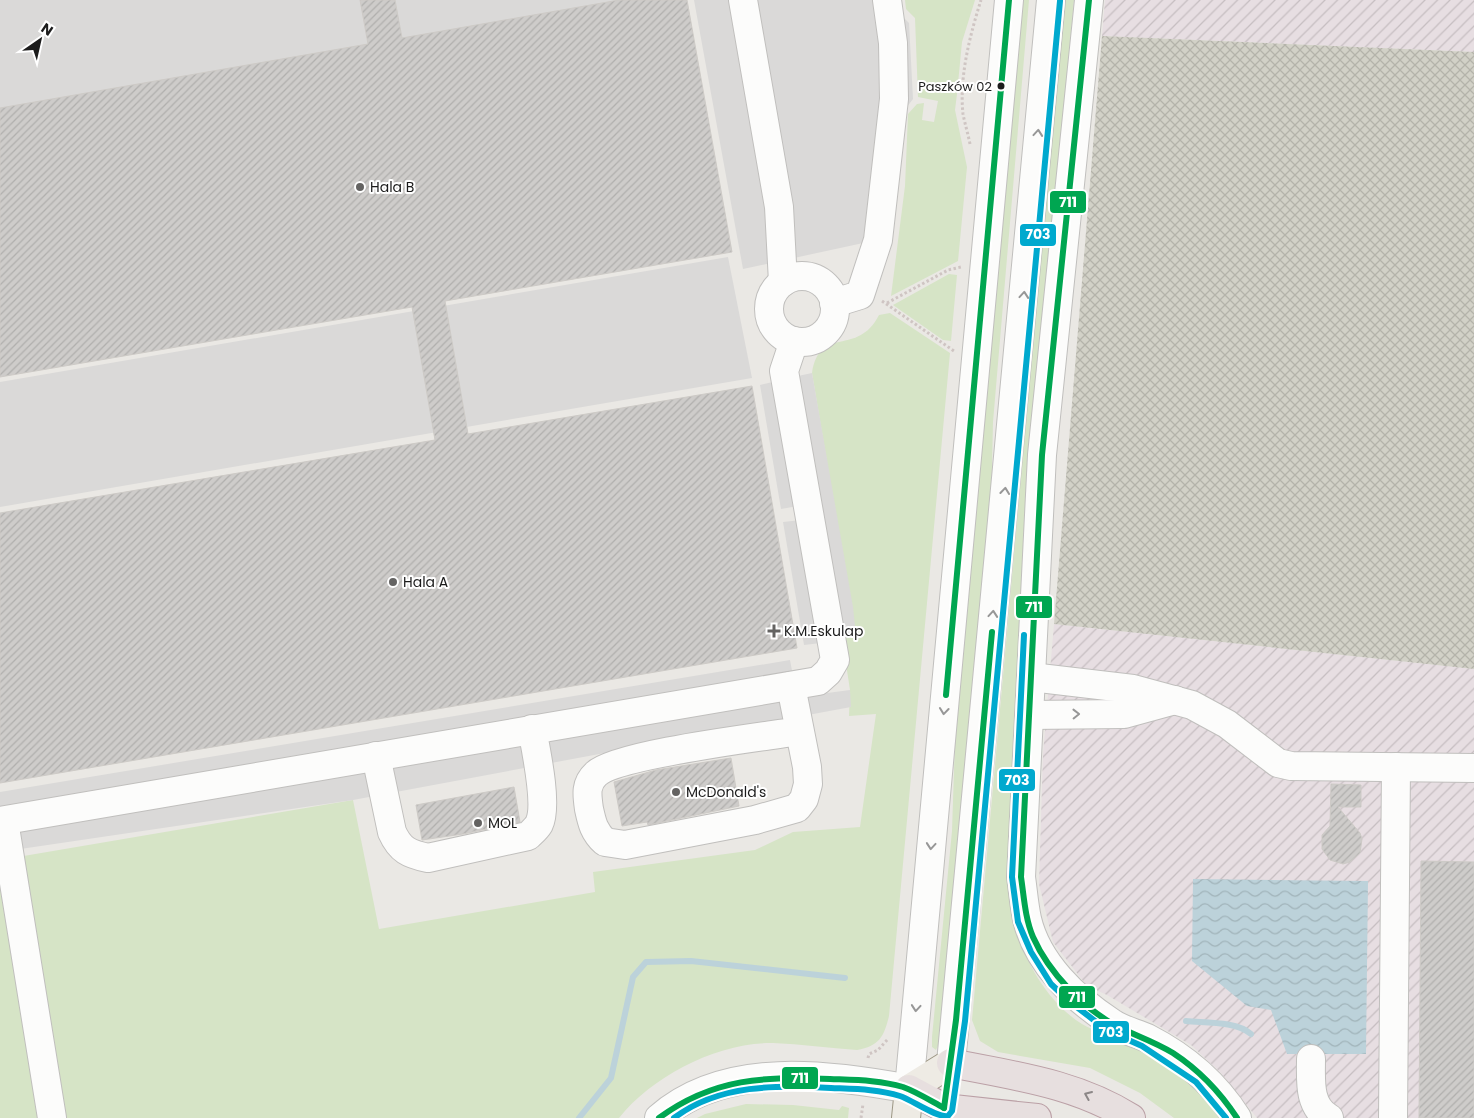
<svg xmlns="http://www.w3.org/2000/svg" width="1474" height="1118" font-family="Poppins,sans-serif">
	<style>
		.industrial { fill: url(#industrial-furrows) }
		.construction { fill: url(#construction-cross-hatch) }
		.grass { fill: #d6e4c6 }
		.parking { fill: #dad9d8 }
		.water { fill: url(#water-waves) }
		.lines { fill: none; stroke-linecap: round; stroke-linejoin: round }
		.stream { stroke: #bcd2da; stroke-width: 6 }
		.building { fill: url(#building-hatch); stroke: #cdcac6 }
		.minor-casing { stroke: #c0bfbd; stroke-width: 30 }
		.major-casing { stroke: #9c9684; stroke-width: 30 }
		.highway-casing { stroke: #bba0a6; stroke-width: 30 }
		.path { stroke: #cfc5c3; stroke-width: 3; stroke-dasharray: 2.5 2.5; stroke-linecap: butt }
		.minor { stroke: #fcfcfb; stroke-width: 28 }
		.major { stroke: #eeebe4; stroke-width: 28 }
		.highway { stroke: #e7dfdf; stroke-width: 28 }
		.bus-1-casing { stroke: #fff; stroke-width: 10 }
		.bus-2-casing { stroke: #fff; stroke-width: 10 }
		.bus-1 { stroke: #00a651; stroke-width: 6 }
		.bus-2 { stroke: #00a9ce; stroke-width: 6 }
		.oneway { stroke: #979797 }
		.oneway2 { stroke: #8c8787 }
		.bus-dot { fill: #1c1c1c; stroke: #fff; stroke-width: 2 }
		.poi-dot { fill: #646362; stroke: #fff; stroke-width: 2 }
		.labels { text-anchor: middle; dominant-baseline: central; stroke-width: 4; stroke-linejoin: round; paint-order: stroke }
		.bus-label { font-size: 13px; fill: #1c1c1c; stroke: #fff; text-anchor: end }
		.poi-label { font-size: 14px; fill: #1c1c1c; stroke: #fff; text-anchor: start }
		.line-badge { stroke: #fff; stroke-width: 2 }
		.badge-label { font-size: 14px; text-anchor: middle; font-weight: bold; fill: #fff }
	</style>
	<defs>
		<pattern id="industrial-furrows" width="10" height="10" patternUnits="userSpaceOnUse" patternTransform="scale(1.25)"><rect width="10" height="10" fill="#e7dee2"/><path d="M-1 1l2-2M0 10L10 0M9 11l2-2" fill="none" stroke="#c6bec1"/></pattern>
		<pattern id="construction-cross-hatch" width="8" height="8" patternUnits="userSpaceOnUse" patternTransform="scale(1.25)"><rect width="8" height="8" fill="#d2d1c7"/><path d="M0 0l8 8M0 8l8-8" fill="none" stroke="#b4b3aa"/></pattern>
		<pattern id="water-waves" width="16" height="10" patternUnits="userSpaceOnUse" patternTransform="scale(1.25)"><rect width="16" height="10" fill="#bcd2da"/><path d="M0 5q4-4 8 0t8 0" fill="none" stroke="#a1b4ba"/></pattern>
		<pattern id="building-hatch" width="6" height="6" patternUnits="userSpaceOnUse" patternTransform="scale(1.25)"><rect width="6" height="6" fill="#ceccca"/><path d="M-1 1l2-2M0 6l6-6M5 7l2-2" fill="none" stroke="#b0afad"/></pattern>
	</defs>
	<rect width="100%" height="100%" fill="#eae8e4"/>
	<g class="industrial">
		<path d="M1105 0H1474V52L1102 36Z"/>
		<path d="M1054 624 1474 669V1118H1257L1220 1072 1191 1045 1107 995 1087 986 1053 942 1039 884 1043 754Z"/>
	</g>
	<path class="construction" d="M1102 36 1474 52V669L1054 624Z"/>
	<g class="grass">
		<path d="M905 0H975L962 42 957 94 955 110 967 167 958 261 891 296 905 186 908 114 917 104 924 103 922 120 934 122 938 101 918 97 915 18 906 9Z"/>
		<path d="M1023 0H1029L993 422 991 512 941 1039 936 1050 932 1047V1037L952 831 955 740Z"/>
		<path d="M1064 0H1074L1033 434 1009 876C1010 888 1009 902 1012 914 1021 955 1045 1001 1082 1024 1094 1031 1108 1035 1120 1040 1163 1060 1193 1081 1222 1118H1174L1140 1093 1090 1068 998 1052 980 1041 972 1020Z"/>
		<path d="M949 274 957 275 951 341 943 340 893 305Z"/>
		<path d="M890 313 950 353 889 1016C884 1037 879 1046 857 1050 829 1048 801 1044 773 1043 718 1042 652 1076 619 1118H0V860L353 800 379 929 595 892 593 872 755 850 793 832 860 827 876 714 849 716 850 690 842 638 856 635 812 373C820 324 857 358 879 315Z"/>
		<path d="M746 1104 793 1105 839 1110 842 1106 849 1108 848 1118H697L705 1114Z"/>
	</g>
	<g class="parking">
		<path d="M0 0H684L0 116Z"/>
		<path d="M694 0H897L898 12 909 23 913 99 903 112 891 237 743 269Z"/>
		<path d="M728 257 752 378 0 507V382Z"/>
		<path d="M812 373 853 607 856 636 842 638 798 376Z"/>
		<path d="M777 381 798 506 781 509 760 385Z"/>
		<path d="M801 520 821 643 804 645 783 522Z"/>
		<path d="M790 660 797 697 850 690 851 707 353 800 0 852V792Z"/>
	</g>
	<path class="water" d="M1193 879 1368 881 1366 1054H1287L1271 1010 1247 1006 1192 961Z"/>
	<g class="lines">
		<g class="stream">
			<path d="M1186 1021C1205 1023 1236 1021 1251 1034"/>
			<path d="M579 1118 611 1078 633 977 646 962 691 961 845 978"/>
		</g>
	</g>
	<g class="building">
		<path d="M360 0H395L402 38 619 0H687L732 252 445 301 468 434 752 386 797 648 0 783V513L435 440 412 307 0 377V108L368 44Z"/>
		<path d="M731 758 739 806 648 825 647 822 622 826 614 782 656 770Z"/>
		<path d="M1331 784 1361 785V807H1338L1360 833 1362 839 1360 853 1350 862 1343 864 1330 860 1322 849V835L1330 826Z"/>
		<path d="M514 787 520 822 463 834 422 840 416 805Z"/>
		<path d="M1421 861 1474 862V1118H1419Z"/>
	</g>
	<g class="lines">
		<defs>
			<g id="minor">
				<path d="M743 0 779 207 783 282"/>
				<path d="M1089 0 1042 455 1021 877C1023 891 1024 905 1027 919 1037 963 1075 999 1112 1023 1122 1030 1136 1033 1147 1038 1184 1057 1215 1083 1237 1118"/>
				<circle cx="802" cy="309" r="33"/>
				<path d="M834 303 860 295 878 240 894 99 893 43 887 0"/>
				<path d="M1031 677 1133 689 1192 705 1227 724 1278 763 1291 766 1474 768"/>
				<path d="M791 686 807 767 808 784 804 799 797 808 755 820 625 845 605 842C594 832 592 823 589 809 587 795 585 784 596 774 617 754 763 737 799 731"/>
				<path d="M1029 715 1124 714 1175 700"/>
				<path d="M376 756 392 832C400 850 409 854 428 858L528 836C532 832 536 829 539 824 548 806 536 750 532 729"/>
				<path d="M0 821 818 681 828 672 835 660 784 371 794 341"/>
				<path d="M4 821 52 1118"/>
				<path d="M1311 1059C1311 1080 1308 1106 1329 1118"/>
				<path d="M951 1063 1051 0"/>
				<path d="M659 1118C725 1060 829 1074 909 1089L1009 0"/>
				<path d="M1393 1118 1396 767"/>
			</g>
			<path id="major" d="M906 1118 909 1089 951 1063"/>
			<g id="highway">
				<path d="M951 1063C1015 1076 1075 1083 1131 1118"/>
				<path d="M909 1089 944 1108 1037 1118"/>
			</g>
		</defs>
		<use href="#minor" class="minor-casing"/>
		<use href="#major" class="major-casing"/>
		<use href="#highway" class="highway-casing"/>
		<g class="path">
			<path d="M970 144C968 134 965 124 963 114 959 77 970 35 981 0"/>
			<path d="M882 301 954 351"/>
			<path d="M887 303 948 270 961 267"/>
			<path d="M868 1058 869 1054 878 1050 888 1039"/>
			<path d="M861 1118 863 1104"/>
		</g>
		<use href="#minor" class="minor"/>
		<use href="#major" class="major"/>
		<use href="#highway" class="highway"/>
		<defs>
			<g id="bus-1">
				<path d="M1089 0 1042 455 1021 877C1024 897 1025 918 1033 937 1049 973 1083 1008 1118 1027 1137 1036 1155 1042 1173 1053 1199 1070 1220 1092 1237 1118"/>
				<path d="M946 695 1009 0"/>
				<path d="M944 1108 956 1020 992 632"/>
				<path d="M659 1118C713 1078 766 1076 830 1079 855 1080 880 1080 903 1087 917 1092 931 1101 944 1108"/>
			</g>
			<g id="bus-2">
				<path d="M1024 635 1012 877 1018 922 1031 952 1051 984 1069 1001 1108 1031 1142 1046 1196 1082 1226 1118"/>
				<path d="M674 1118C719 1084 777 1085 831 1088 854 1089 878 1089 900 1096 912 1100 937 1118 948 1116L952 1111 965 1021 1060 1"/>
			</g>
		</defs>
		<use href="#bus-1" class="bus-1-casing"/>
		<use href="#bus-2" class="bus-2-casing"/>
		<use href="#bus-1" class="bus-1"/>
		<use href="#bus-2" class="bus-2"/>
	</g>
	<defs><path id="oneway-chevron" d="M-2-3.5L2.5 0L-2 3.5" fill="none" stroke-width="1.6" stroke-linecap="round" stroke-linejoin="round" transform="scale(1.25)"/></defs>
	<g class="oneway">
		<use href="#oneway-chevron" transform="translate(1038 133) rotate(-85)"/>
		<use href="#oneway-chevron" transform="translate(1024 295) rotate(-85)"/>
		<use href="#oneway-chevron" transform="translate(1005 491) rotate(-84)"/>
		<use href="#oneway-chevron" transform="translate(993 614) rotate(-85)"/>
		<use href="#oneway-chevron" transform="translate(944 711) rotate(96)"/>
		<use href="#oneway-chevron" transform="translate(1076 714) rotate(-1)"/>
		<use href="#oneway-chevron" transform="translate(931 846) rotate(95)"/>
		<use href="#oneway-chevron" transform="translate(916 1008) rotate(95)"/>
	</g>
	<use class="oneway2" href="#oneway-chevron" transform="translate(1088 1095) rotate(-157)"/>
	<circle class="bus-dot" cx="1001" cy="86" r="4.5"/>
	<g class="poi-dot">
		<circle cx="360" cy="187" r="5"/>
		<circle cx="393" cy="582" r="5"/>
		<path d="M771.5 623.5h5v5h5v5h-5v5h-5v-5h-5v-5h5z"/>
		<circle cx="676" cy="792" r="5"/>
		<circle cx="478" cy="823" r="5"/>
	</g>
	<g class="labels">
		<g class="bus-label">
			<text x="992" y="86">Paszków 02</text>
		</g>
		<g class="poi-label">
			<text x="370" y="187">Hala B</text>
			<text x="403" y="582">Hala A</text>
			<text x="784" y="631">K.M.Eskulap</text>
			<text x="686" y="792">McDonald's</text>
			<text x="488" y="823">MOL</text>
		</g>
	</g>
	<g class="line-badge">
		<rect x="1049" y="190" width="38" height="24" rx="5" fill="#00a651"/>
		<rect x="1019" y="223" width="38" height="24" rx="5" fill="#00a9ce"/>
		<rect x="1015" y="595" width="38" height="24" rx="5" fill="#00a651"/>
		<rect x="998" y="768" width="38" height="24" rx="5" fill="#00a9ce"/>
		<rect x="1058" y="985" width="38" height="24" rx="5" fill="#00a651"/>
		<rect x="1092" y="1020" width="38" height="24" rx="5" fill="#00a9ce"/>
		<rect x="781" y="1066" width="38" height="24" rx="5" fill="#00a651"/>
	</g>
	<g class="badge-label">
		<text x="1068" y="207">711</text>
		<text x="1038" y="239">703</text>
		<text x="1034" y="612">711</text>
		<text x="1017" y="785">703</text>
		<text x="1077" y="1002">711</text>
		<text x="1111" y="1037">703</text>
		<text x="800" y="1083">711</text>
	</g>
	<g transform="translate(40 40) rotate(34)" stroke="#ffffff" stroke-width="4" paint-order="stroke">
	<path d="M0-4L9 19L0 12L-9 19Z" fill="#1c1c1c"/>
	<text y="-8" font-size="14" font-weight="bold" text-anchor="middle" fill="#1c1c1c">N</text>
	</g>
</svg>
